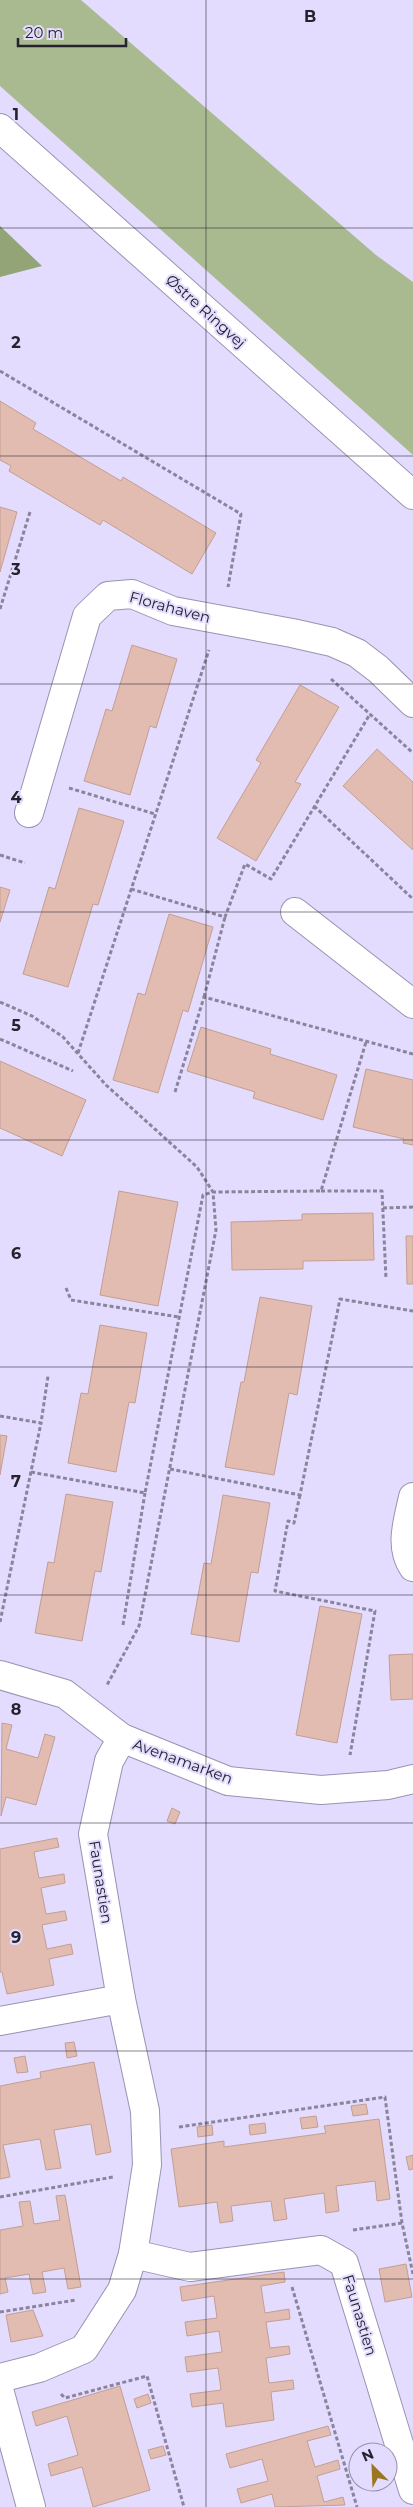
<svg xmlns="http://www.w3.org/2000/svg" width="413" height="2507" font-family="Montserrat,sans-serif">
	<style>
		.green { fill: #a9ba90 }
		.forest { fill: #93a576 }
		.building { fill: #e2bcb1; stroke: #c39e93 }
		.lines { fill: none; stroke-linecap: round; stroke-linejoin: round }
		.minor-casing { stroke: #9992b2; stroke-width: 30 }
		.major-casing { stroke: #9992b2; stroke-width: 30 }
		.path { stroke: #8a859d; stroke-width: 3; stroke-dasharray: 4 2.5; stroke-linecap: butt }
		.minor { stroke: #fff; stroke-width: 28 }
		.major { stroke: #fff; stroke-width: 28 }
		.grid { fill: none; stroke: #25222f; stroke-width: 1; stroke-opacity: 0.55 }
		.labels { text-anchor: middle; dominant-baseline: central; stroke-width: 4; stroke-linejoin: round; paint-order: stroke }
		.street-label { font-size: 15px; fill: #25222f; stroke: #e3dcfe }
		.grid-label { font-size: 16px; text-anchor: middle; font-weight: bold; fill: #25222f; stroke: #e3dcfe; stroke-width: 4; stroke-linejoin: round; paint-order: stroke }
	</style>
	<rect width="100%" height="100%" fill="#e3dcfe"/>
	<path class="green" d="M0 0H81L376 255 413 282V455L0 86Z"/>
	<path class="forest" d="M0 226 42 266 0 277Z"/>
	<g class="building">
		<path d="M0 401 36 423 33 429 121 481 123 477 216 533 192 574 103 520 100 525 9 471 11 466 0 460Z"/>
		<path d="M0 507 17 512 0 572Z"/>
		<path d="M132 645 177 659 156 728 150 726 130 795 84 781 106 709 112 711Z"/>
		<path d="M300 685 339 707 295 782 301 784 256 861 217 838 261 763 256 760Z"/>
		<path d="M377 749 413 782V850L343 786Z"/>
		<path d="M79 808 124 821 98 905 93 904 68 987 23 974 49 887 55 889Z"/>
		<path d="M0 887 10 890 0 922Z"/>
		<path d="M169 914 213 927 188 1012 183 1010 158 1093 113 1080 138 993 145 995Z"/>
		<path d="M201 1027 271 1049 270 1054 337 1075 323 1120 253 1098 255 1092 187 1071Z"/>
		<path d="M0 1061 86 1100 62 1156 0 1128Z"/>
		<path d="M366 1069 413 1080V1145L403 1143 404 1139 353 1127Z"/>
		<path d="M119 1191 178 1202 158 1306 100 1295Z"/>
		<path d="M373 1213 374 1260 303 1261V1269L232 1270 231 1222 302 1220V1214Z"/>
		<path d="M406 1236H413V1284H407Z"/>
		<path d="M260 1297 312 1306 297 1395 289 1393 274 1475 225 1467 241 1382H244Z"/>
		<path d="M100 1325 147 1333 135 1403 129 1402 116 1472 68 1463 81 1393 88 1394Z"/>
		<path d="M0 1435 7 1436 0 1475Z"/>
		<path d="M66 1494 113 1502 101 1572 95 1571 82 1641 35 1633 48 1562 54 1563Z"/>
		<path d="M223 1495 270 1503 258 1573 251 1572 239 1642 191 1634 204 1563 211 1564Z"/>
		<path d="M320 1606 362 1614 337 1743 296 1735Z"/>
		<path d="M413 1654V1699L391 1700 389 1655Z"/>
		<path d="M2 1723 12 1725 6 1749 38 1758 45 1734 55 1737 36 1805 6 1797 1 1816Z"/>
		<path d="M172 1808 180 1812 175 1824 167 1821Z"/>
		<path d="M57 1838 59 1847 34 1852 39 1878 64 1874 65 1883 41 1888 46 1914 65 1911 67 1920 42 1925 47 1949 71 1944 73 1954 49 1959 54 1985 7 1994 2 1972H0V1849Z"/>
		<path d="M74 2042 77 2056 67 2058 65 2043Z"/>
		<path d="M25 2056 28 2072 17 2073 14 2058Z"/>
		<path d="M94 2062 111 2152 96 2155 91 2124 54 2130 61 2168 46 2170 40 2139 3 2145 10 2177 0 2179V2086L41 2078 40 2072Z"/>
		<path d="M366 2104 368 2114 353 2116 351 2106Z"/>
		<path d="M316 2116 318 2127 302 2129 300 2118Z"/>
		<path d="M379 2119 390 2199 377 2201 375 2181 336 2186 339 2211 326 2213 324 2193 284 2199 287 2219 274 2221 271 2201 231 2206 233 2221 220 2223 217 2202 179 2207 171 2149 224 2141V2147L326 2133 324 2126Z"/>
		<path d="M265 2123 266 2133 250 2135 249 2125Z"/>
		<path d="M212 2125 213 2135 198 2137 197 2127Z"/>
		<path d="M413 2155V2169L409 2170 406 2157Z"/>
		<path d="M65 2195 81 2287 68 2289 64 2268 42 2272 46 2292 33 2294 29 2274 5 2278 8 2292 0 2294V2230L23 2226 19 2202 30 2201 34 2224 60 2220 56 2196Z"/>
		<path d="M406 2264 412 2297 385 2302 379 2269Z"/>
		<path d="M284 2272 285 2282 261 2286 265 2313 289 2309 290 2319 266 2322 270 2348 289 2346 290 2354 266 2358 269 2383 293 2380 294 2389 271 2392 274 2420 226 2427 223 2403 192 2407 190 2394 221 2390 218 2368 187 2372 185 2357 222 2352 219 2331 187 2336 185 2322 217 2318 214 2296 182 2301 180 2287Z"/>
		<path d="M33 2310 43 2336 11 2342 6 2315Z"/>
		<path d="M120 2386 150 2490 93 2507 82 2467 51 2476 48 2464 78 2455 67 2416 36 2426 32 2412Z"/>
		<path d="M148 2394 151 2403 137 2408 134 2399Z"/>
		<path d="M328 2426 331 2435 307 2441 315 2467 338 2460 340 2469 317 2476 324 2502 343 2497 345 2505 275 2507 272 2494 241 2503 237 2489 268 2481 262 2459 230 2468 226 2454Z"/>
		<path d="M163 2446 166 2455 151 2459 148 2450Z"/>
	</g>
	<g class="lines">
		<defs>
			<g id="minor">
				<path d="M29 813 87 616 108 596 132 594 173 611 292 633 332 642 357 653 378 669 413 703"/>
				<path d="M295 912 413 1004"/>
				<path d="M413 1497C408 1521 399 1546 413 1567"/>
				<path d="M0 1675 65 1694 122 1738 228 1781 321 1790 388 1785 413 1779"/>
				<path d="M0 2021 121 1999"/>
				<path d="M133 2254 190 2267 321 2250 344 2263 413 2490"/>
				<path d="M0 2378 39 2368 84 2349 122 2290 133 2254 147 2165 145 2111 121 1999 93 1834 109 1761 122 1738"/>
				<path d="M0 2393 31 2507"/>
			</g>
			<path id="major" d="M0 128 413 495"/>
		</defs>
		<use href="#minor" class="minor-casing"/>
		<use href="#major" class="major-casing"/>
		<g class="path">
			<path d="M0 371 241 514 228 587"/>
			<path d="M0 609 30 512"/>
			<path d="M331 679 413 753"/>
			<path d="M69 788 155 814"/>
			<path d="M314 806 413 899"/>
			<path d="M0 855 25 863"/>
			<path d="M131 889 225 917 245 864 271 879 370 714"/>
			<path d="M204 997 225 917"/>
			<path d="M0 1002 32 1016 63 1037 106 1085 197 1167 213 1192 216 1230 139 1626 107 1685"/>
			<path d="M0 1039 73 1071"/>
			<path d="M78 1053 209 650"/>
			<path d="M175 1092 204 997 413 1054"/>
			<path d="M321 1191H382L386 1279"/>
			<path d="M383 1208 413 1207"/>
			<path d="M66 1288 71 1300 179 1317"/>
			<path d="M0 1416 41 1423 48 1376"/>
			<path d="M170 1469 300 1495 340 1299 413 1311"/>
			<path d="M31 1472 145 1493 203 1195 213 1192 321 1191 366 1042"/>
			<path d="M300 1495 294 1523 288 1521 275 1591 375 1611 350 1755"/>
			<path d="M0 1622 41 1423"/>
			<path d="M123 1625 145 1493"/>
			<path d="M179 2127 385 2097 402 2223 413 2274"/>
			<path d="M0 2197 113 2177"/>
			<path d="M353 2230 402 2223"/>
			<path d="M292 2287 357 2507"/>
			<path d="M0 2312 76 2300"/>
			<path d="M61 2394 65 2398 147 2376 184 2507"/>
		</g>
		<use href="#minor" class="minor"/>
		<use href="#major" class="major"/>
	</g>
	<path class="grid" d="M206 0V2507M0 228H413M0 456H413M0 684H413M0 912H413M0 1140H413M0 1367H413M0 1595H413M0 1823H413M0 2051H413M0 2279H413"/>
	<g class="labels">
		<g class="street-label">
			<text transform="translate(206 311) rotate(42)">Østre Ringvej</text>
			<text transform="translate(170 607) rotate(15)">Florahaven</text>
			<text transform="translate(183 1761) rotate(20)">Avenamarken</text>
			<text transform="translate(101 1882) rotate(81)">Faunastien</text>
			<text transform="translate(360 2315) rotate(73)">Faunastien</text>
		</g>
	</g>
	<g class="grid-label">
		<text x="310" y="22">B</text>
		<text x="16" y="120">1</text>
		<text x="16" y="348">2</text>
		<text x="16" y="575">3</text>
		<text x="16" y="803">4</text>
		<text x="16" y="1031">5</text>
		<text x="16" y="1259">6</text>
		<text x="16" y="1487">7</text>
		<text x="16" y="1715">8</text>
		<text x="16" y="1943">9</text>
	</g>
	<g transform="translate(373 2467) rotate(336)"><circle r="24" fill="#e3dcfe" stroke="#9792ab"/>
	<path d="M0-4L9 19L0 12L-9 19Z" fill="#9a7621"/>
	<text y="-8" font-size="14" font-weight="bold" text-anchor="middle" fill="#25222f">N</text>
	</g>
	<path d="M18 38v8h108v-8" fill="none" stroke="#25222f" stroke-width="2.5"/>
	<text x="25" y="38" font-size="15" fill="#25222f" stroke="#e3dcfe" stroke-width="4" paint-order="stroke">20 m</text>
</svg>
